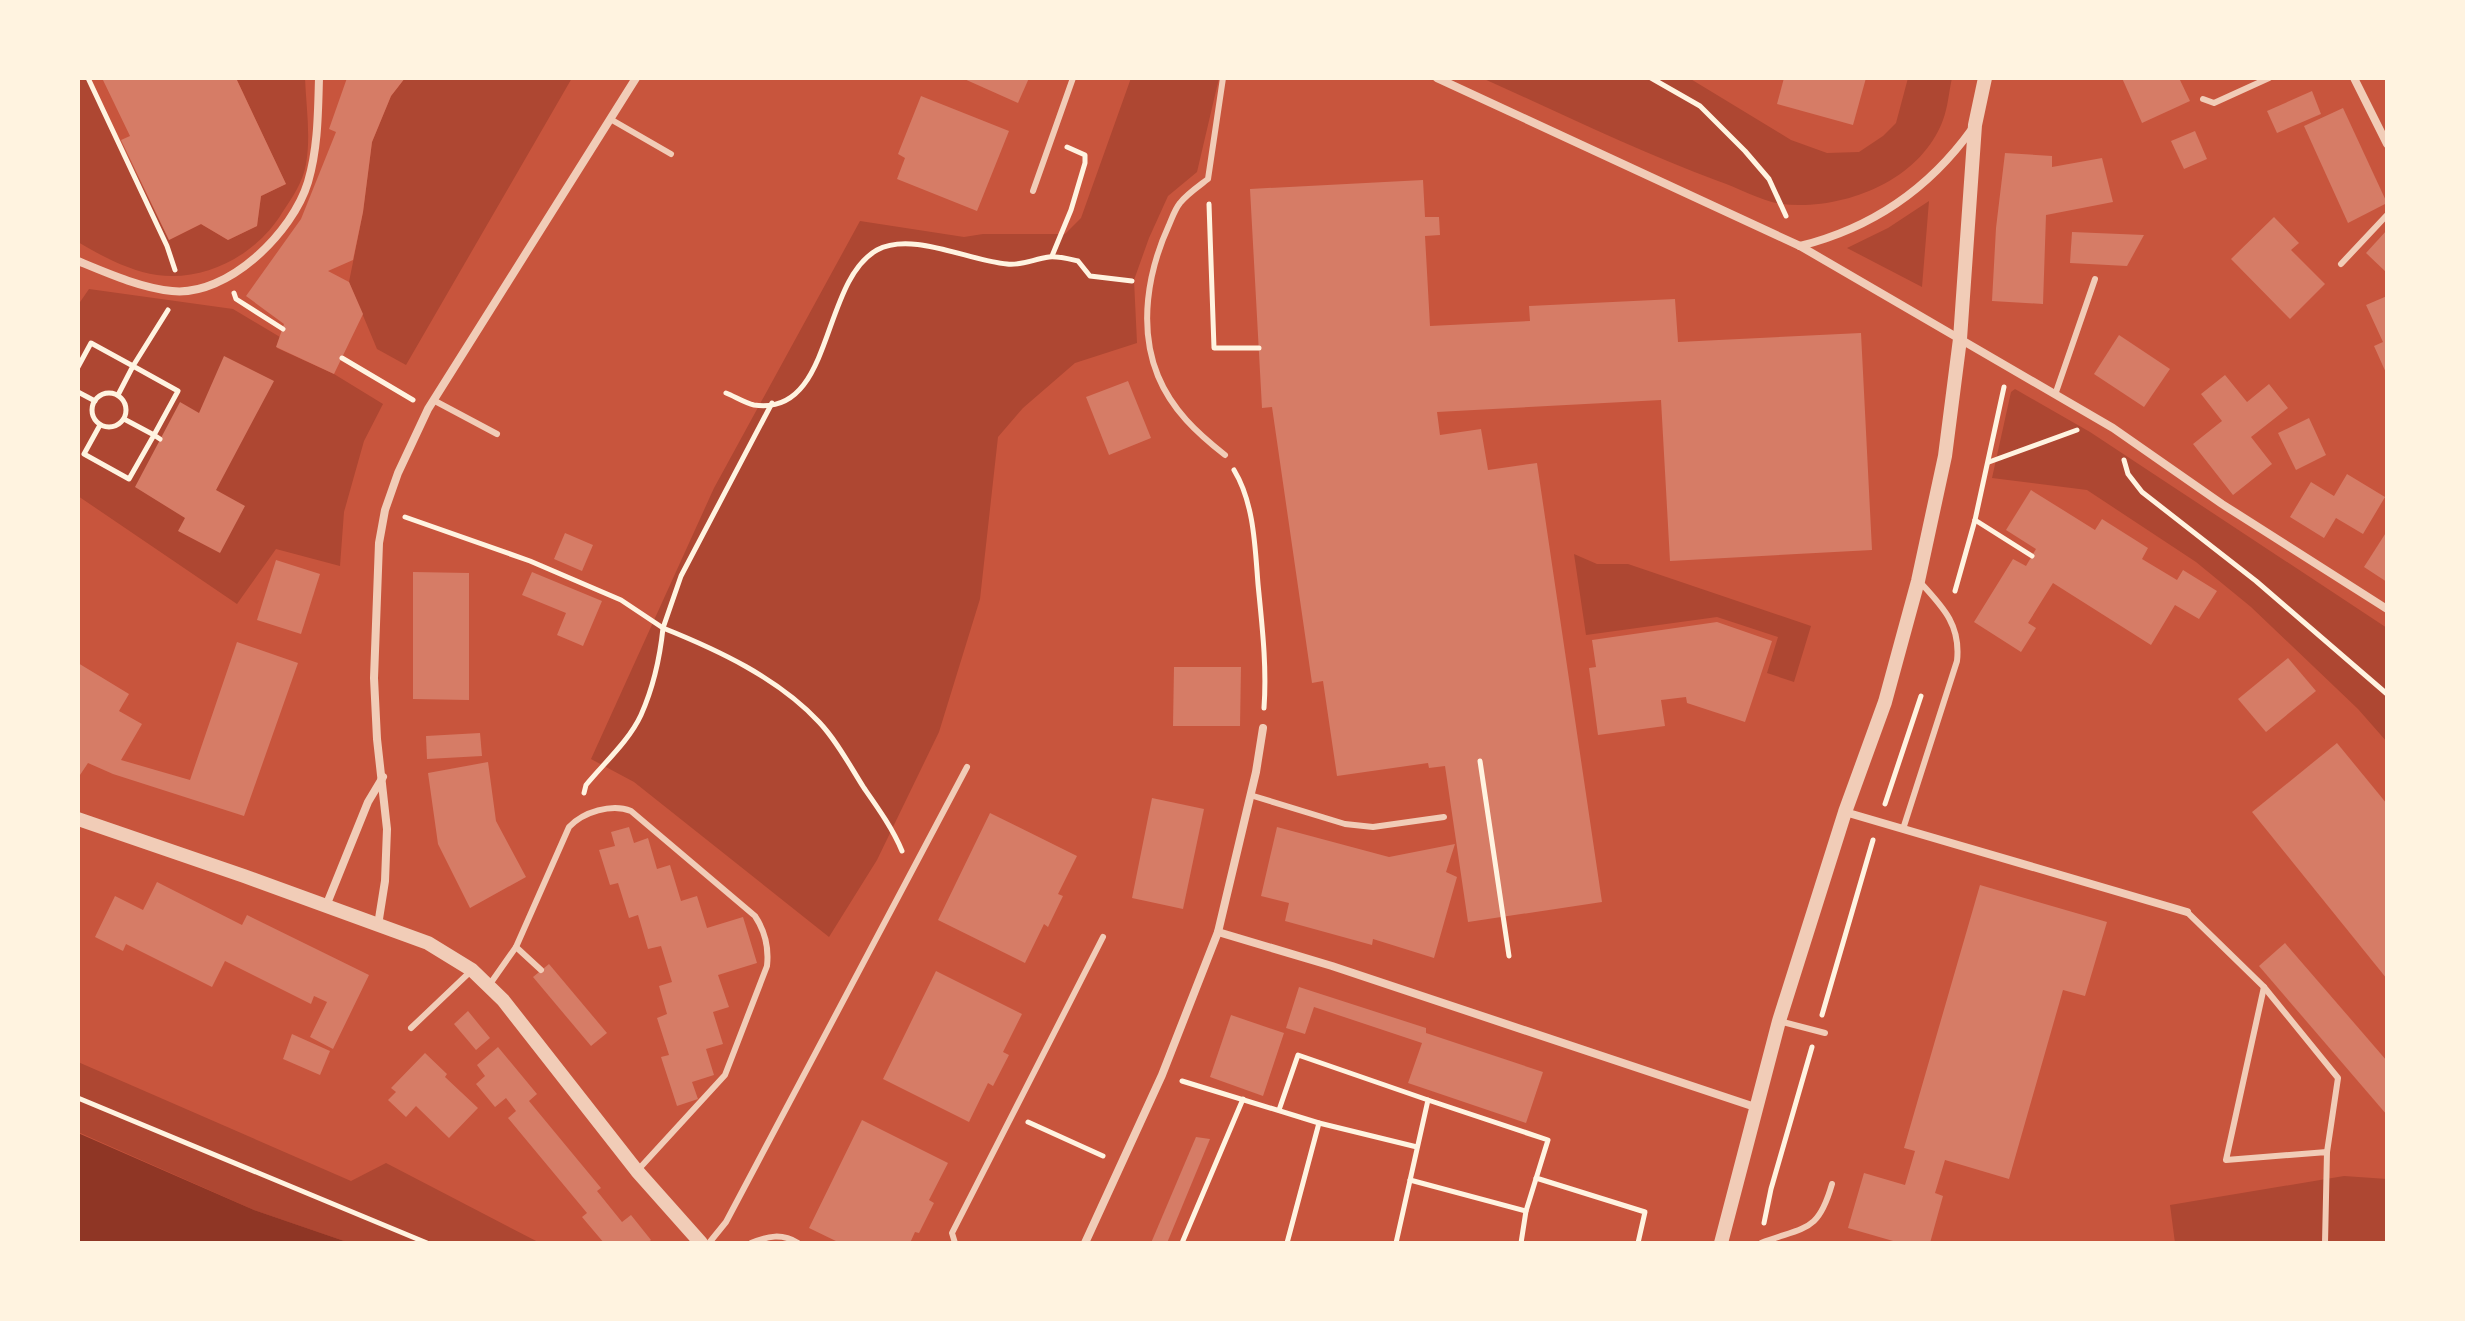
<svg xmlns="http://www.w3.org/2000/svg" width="2465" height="1321" font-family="Overpass,sans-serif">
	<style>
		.green { fill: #ae4732 }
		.water { fill: #8f3625 }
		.building { fill: #d67c66 }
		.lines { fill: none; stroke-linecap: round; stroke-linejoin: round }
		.path { stroke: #fff3e0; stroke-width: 5 }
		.service { stroke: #f1ccb7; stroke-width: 6 }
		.minor { stroke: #f1ccb7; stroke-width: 8 }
		.tertiary { stroke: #f1ccb7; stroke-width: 14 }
	</style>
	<rect width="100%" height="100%" fill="#c8553d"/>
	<g class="green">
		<path d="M78 78H89L169 240 201 224 228 240 257 226 261 196 286 184 236 78H305C306 106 311 136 306 164 303 182 292 198 282 213 257 254 206 282 157 275 130 271 101 256 78 242Z"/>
		<path d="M405 78H572L406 365 377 349 349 282 363 212 372 142 391 96Z"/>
		<path d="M1131 78H1219L1197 172 1168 196 1149 238 1134 280 1137 343 1075 363 1023 408 998 437 980 599 939 732 877 860 829 937 634 782 591 759 714 488 860 221 964 237 983 234H1065L1081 218Z"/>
		<path d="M1482 78H1689L1791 140 1827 153 1859 152 1883 136 1896 123 1908 78H1952C1949 91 1948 107 1943 120 1920 182 1842 211 1781 204 1762 201 1736 187 1718 181 1637 151 1560 113 1482 78Z"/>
		<path d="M1929 201 1922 287 1847 248 1888 228Z"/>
		<path d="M89 289 233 309 280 337 277 348 334 374 383 404 364 441 344 512 340 566 276 549 237 604 78 496V305Z"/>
		<path d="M2015 389 2090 432 2387 628V742L2358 709 2251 607 2196 562 2087 490 1992 478 2011 392Z"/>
		<path d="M1574 554 1597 564H1628L1811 626 1794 682 1767 673 1778 637 1717 617 1586 635Z"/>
		<path d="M78 1062 351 1181 386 1163 540 1243H350L254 1210 78 1132Z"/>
		<path d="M2344 1176 2387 1179V1243H2175L2170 1205Z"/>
	</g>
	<path class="water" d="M78 1133 254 1210 350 1243H78Z"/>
	<g class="building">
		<path d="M102 78H236L286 184 261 196 257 226 228 240 201 224 169 240 121 140 130 136Z"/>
		<path d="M347 78H405L391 96 372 142 363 212 353 260 328 271 349 282 363 314 334 374 276 347 284 324 246 296 301 219 336 132 329 129Z"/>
		<path d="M962 78H1029L1018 103Z"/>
		<path d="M1784 78H1866L1853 125 1777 104Z"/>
		<path d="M2122 78H2179L2190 101 2142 123Z"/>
		<path d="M2312 91 2321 114 2277 133 2267 111Z"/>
		<path d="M921 96 1009 131 977 211 897 179 905 158 898 154Z"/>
		<path d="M2343 108 2387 203 2348 223 2304 126Z"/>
		<path d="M2195 131 2207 159 2184 169 2171 141Z"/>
		<path d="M2005 153 2052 156V167L2102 158 2113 202 2046 215 2043 304 1992 301 1996 228Z"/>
		<path d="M1423 180 1425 217H1439L1440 235 1425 236 1430 326 1530 321 1529 306 1675 299 1678 342 1861 333 1872 550 1670 561 1661 400 1437 412 1440 435 1481 429 1488 470 1537 463 1602 902 1468 922 1445 766 1429 768 1428 763 1337 776 1323 681 1312 683 1272 407 1262 408 1250 189Z"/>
		<path d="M2274 217 2299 243 2291 250 2325 284 2290 319 2231 259Z"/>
		<path d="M2387 230V273L2366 253Z"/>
		<path d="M2072 232 2144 235 2127 266 2070 263Z"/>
		<path d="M2387 296V375L2374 346 2383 342 2366 305Z"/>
		<path d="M2119 335 2170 369 2144 407 2094 374Z"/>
		<path d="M224 356 274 381 216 490 245 506 220 553 178 531 185 518 135 487 180 402 199 413Z"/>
		<path d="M2225 375 2247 402 2269 384 2288 408 2251 437 2272 464 2233 495 2193 444 2222 421 2201 394Z"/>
		<path d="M1128 381 1151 438 1109 455 1086 397Z"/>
		<path d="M2309 418 2326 455 2296 470 2278 433Z"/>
		<path d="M2347 474 2385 497 2363 534 2336 518 2324 538 2290 517 2311 482 2334 496Z"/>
		<path d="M2031 490 2095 530 2102 519 2148 548 2142 559 2177 580 2183 570 2217 591 2199 619 2175 605 2151 645 2053 583 2028 623 2036 628 2021 652 1974 622 2013 559 2026 566 2036 549 2006 530Z"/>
		<path d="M2387 531V582L2364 567Z"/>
		<path d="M565 533 593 545 582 571 554 559Z"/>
		<path d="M276 560 320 574 301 634 257 620Z"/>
		<path d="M413 572 469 573V700L413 699Z"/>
		<path d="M532 572 602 601 583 646 557 635 566 613 522 595Z"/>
		<path d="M1717 622 1772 641 1745 722 1687 703 1686 697 1661 700 1665 726 1598 735 1589 668 1596 667 1592 640Z"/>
		<path d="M237 642 298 663 244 816 113 774 88 763 78 778V663L129 694 119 711 142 724 121 760 190 780Z"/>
		<path d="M2288 658 2316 691 2266 732 2238 699Z"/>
		<path d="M1174 667H1241L1240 726H1173Z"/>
		<path d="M480 733 482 756 427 759 426 736Z"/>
		<path d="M2337 743 2387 804V979L2252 812Z"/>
		<path d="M488 762 496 821 526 877 470 908 438 844 428 773Z"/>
		<path d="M1152 798 1204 809 1183 909 1132 898Z"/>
		<path d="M990 813 1077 856 1058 894 1063 896 1048 927 1044 924 1025 963 938 920Z"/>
		<path d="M629 827 634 843 648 838 657 869 670 865 681 901 697 896 707 928 743 917 757 963 718 975 729 1007 713 1012 723 1044 706 1049 714 1075 692 1082 698 1099 677 1106 661 1057 669 1055 657 1018 667 1014 659 986 672 982 661 946 648 949 638 915 629 918 618 883 610 885 599 850 615 846 611 832Z"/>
		<path d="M1277 827 1389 857 1455 844 1446 872 1457 877 1434 958 1373 939 1372 945 1285 921 1289 903 1261 896Z"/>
		<path d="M157 882 242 925 247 915 369 975 333 1049 310 1037 327 1002 314 996 311 1004 225 961 212 987 126 944 123 951 95 937 115 896 143 910Z"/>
		<path d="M1980 885 2107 922 2085 996 2063 990 2009 1179 1945 1160 1935 1193 1943 1196 1930 1243H1900L1848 1228 1864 1173 1905 1185 1915 1151 1904 1148Z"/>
		<path d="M2285 943 2387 1061V1115L2259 966Z"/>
		<path d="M549 964 607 1033 591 1046 533 977Z"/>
		<path d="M936 971 1022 1014 1003 1052 1009 1055 993 1086 988 1083 969 1122 883 1079Z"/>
		<path d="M1299 987 1426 1028V1033L1543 1072 1526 1123 1408 1083 1422 1043 1314 1007 1305 1034 1286 1028Z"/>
		<path d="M468 1011 490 1038 476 1050 454 1024Z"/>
		<path d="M1231 1015 1284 1033 1263 1096 1210 1077Z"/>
		<path d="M292 1034 330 1051 320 1075 283 1059Z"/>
		<path d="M498 1047 537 1094 529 1101 601 1188 597 1191 622 1222 631 1215 651 1240 647 1243H604L582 1217 587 1213 508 1118 516 1111 506 1098 495 1107 476 1084 485 1076 477 1065Z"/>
		<path d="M425 1053 447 1074 445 1077 478 1108 449 1138 416 1106 406 1117 388 1100 396 1092 391 1088Z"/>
		<path d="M862 1120 948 1163 929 1200 934 1203 919 1233 915 1232 910 1243H840L809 1228Z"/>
		<path d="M1196 1137 1210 1139 1167 1243H1151Z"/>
	</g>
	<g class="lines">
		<g class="path">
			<path d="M88 78 167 246 175 270"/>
			<path d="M1651 78 1700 106 1745 151 1769 179 1786 216"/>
			<path d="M1209 204 1214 348H1259"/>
			<path d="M1052 256 1071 210 1085 163V155L1067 147"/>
			<path d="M234 293 236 299 283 329"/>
			<path d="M342 358 413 400"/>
			<path d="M78 367 91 343 133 366 118 395"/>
			<path d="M78 392 95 401"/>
			<circle cx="109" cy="410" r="17"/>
			<path d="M726 393C734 396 745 403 754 405 834 417 820 282 877 250 912 231 969 261 1007 264 1021 266 1034 259 1049 257 1058 256 1069 259 1078 261L1090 276 1132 281"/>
			<path d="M772 403 681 576 663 628C718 650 778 678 819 722 837 741 850 766 864 788 878 808 893 829 902 851"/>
			<path d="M100 425 84 454 129 479 154 435 124 419"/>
			<path d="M160 439 154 435 178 391 133 366 168 310"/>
			<path d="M2124 460 2128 474 2142 492 2256 581 2387 694"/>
			<path d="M1989 462 2077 430"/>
			<path d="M1234 470C1254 503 1255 546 1258 584 1262 625 1267 666 1264 708"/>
			<path d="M405 517 530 561 621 600 663 628C660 657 653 688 641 715 629 741 604 763 586 785L584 793"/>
			<path d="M1975 520 2032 556"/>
			<path d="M1955 591 1975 520 2004 387"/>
			<path d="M1480 761 1509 956"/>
			<path d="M1885 804 1921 696"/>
			<path d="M1822 1015 1873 840"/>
			<path d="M1182 1081 1319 1123 1417 1147"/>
			<path d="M78 1098 427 1243"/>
			<path d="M1428 1100 1548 1140 1526 1211 1521 1243"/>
			<path d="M1279 1110 1298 1055 1428 1100 1396 1243"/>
			<path d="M1028 1122 1103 1156"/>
			<path d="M1536 1178 1645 1212 1638 1243"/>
			<path d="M1410 1180 1526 1211"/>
			<path d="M1764 1223 1771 1189 1812 1047"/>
			<path d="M1182 1243 1243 1099"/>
			<path d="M1287 1243 1319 1123"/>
		</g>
		<g class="service">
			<path d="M1223 78 1208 179C1199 186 1187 194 1180 203 1175 209 1172 218 1169 225 1148 271 1138 327 1158 376 1172 410 1197 433 1225 455"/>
			<path d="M2203 99 2214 103 2269 78"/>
			<path d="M612 120 671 154"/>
			<path d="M1033 191 1073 78"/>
			<path d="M2341 264 2387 215"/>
			<path d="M2056 392 2095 279"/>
			<path d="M435 401 497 434"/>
			<path d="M1250 795 1345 824 1373 827 1444 817"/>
			<path d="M1903 829 1957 661C1961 625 1943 607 1920 582"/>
			<path d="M2187 912 2264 987 2338 1078 2327 1152"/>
			<path d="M516 947 541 970"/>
			<path d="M490 984 516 947 569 827C583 812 612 803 631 811L755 916C765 931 769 948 767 966L725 1075 637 1171"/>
			<path d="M2264 987 2226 1160 2327 1152 2325 1243"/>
			<path d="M1779 1021 1825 1033"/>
			<path d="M411 1028 472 970"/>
			<path d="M709 1243 726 1222 967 767"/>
			<path d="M751 1243C768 1236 782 1233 798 1243"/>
			<path d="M955 1243 952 1233 1103 937"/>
			<path d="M1761 1243C1806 1226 1818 1233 1832 1184"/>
		</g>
		<g class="minor">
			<path d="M1437 78 1800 246 2113 428 2222 504 2387 609"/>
			<path d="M2354 78 2387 144"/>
			<path d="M1800 246C1872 228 1929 189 1972 129"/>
			<path d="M78 261C107 273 141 288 172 291 228 297 293 232 308 182 318 148 318 113 319 78"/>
			<path d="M1845 812 2187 912"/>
			<path d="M326 906 368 802 383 777"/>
			<path d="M378 925 385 881 387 829 377 739 374 678 379 543 385 510 398 473 428 409 636 78"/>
			<path d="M1218 932 1332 966 1755 1107"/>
			<path d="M1085 1243 1162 1075 1218 932 1256 772 1263 728"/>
		</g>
		<g class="tertiary">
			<path d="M78 819 244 876 428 943 472 970 503 1000 637 1171 701 1243"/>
			<path d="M1721 1243 1779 1021 1845 812 1885 702 1918 581 1945 456 1960 339 1975 125 1985 78"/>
		</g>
	</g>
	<rect width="2465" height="1321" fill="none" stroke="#fff3e0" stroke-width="160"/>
</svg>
